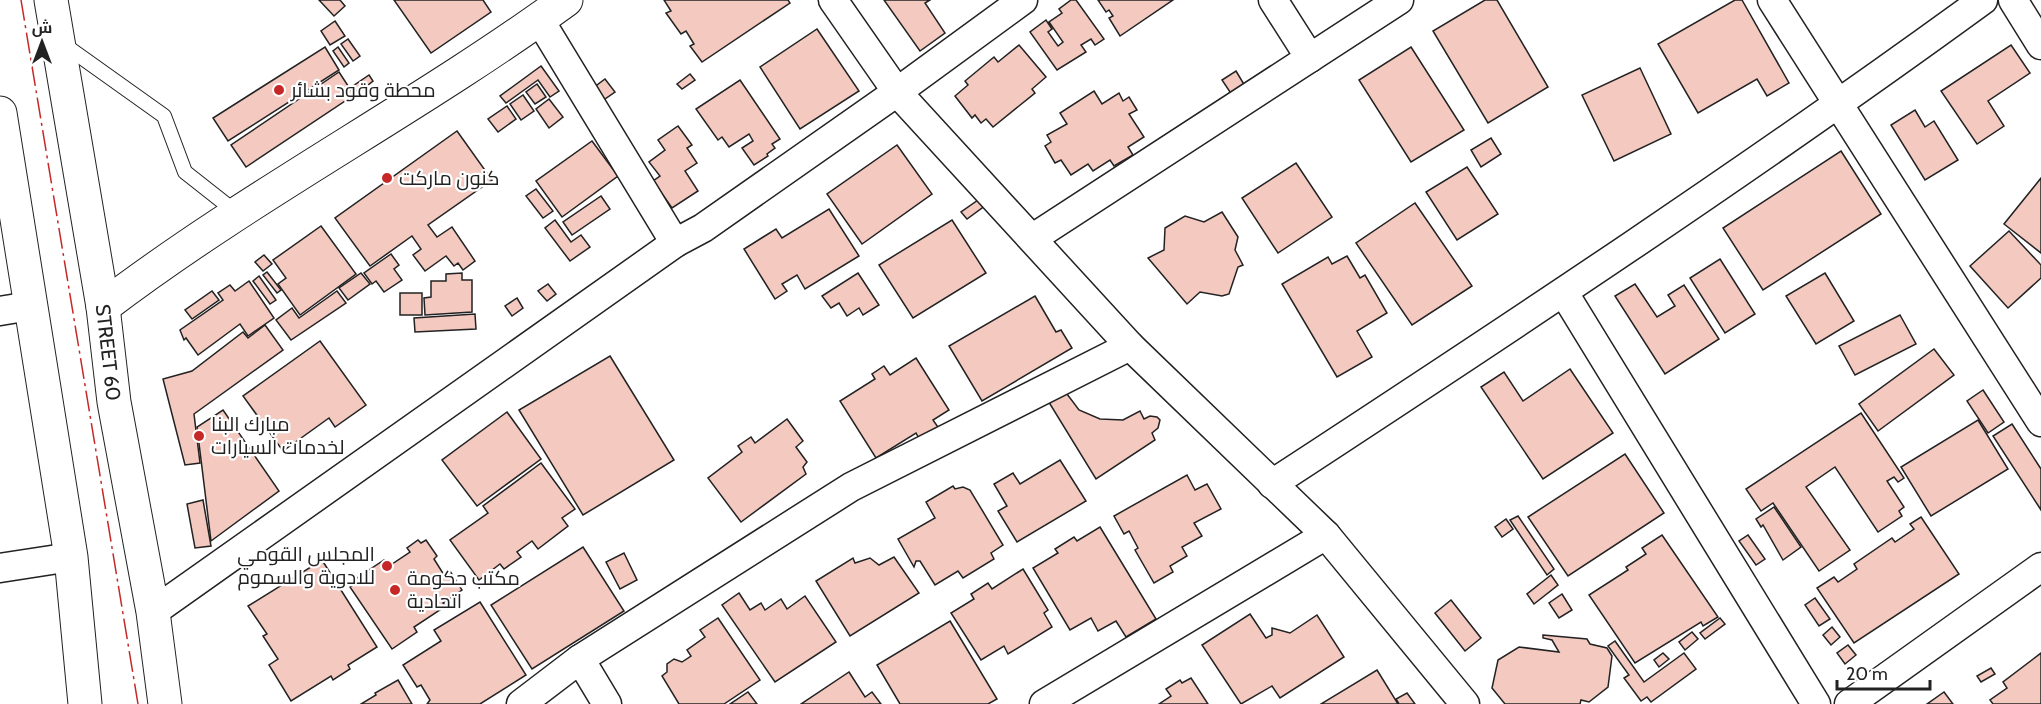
<svg xmlns="http://www.w3.org/2000/svg" width="2041" height="704" font-family="Cabin,Cairo,sans-serif">
	<style>
		.building { fill: #f3c9c0; stroke: #222; stroke-width: 1.5 }
		.lines { fill: none; stroke-linecap: round; stroke-linejoin: round }
		.service-casing { stroke: #222; stroke-width: 16 }
		.minor-casing { stroke: #222; stroke-width: 31 }
		.tertiary-casing { stroke: #222; stroke-width: 35 }
		.secondary-casing { stroke: #222; stroke-width: 35 }
		.service { stroke: #fff; stroke-width: 14 }
		.minor { stroke: #fff; stroke-width: 28 }
		.tertiary { stroke: #fff; stroke-width: 33 }
		.secondary { stroke: #fff; stroke-width: 33 }
		.power { stroke: #c62828; stroke-width: 1.5; stroke-dasharray: 21 4.5 3 4.5; stroke-linecap: butt }
		.poi-dot { fill: #c62828; stroke: #fff; stroke-width: 2 }
		.labels { text-anchor: middle; dominant-baseline: central; stroke-width: 4.5; stroke-linejoin: round; paint-order: stroke }
		.poi-label { font-size: 20px; fill: #222; stroke: #fff; text-anchor: start }
		.street-label { font-size: 20px; fill: #222; stroke: #fff }
	</style>
	<rect width="100%" height="100%" fill="#fff"/>
	<g class="building">
		<path d="M319 0H340L345 6 334 16Z"/>
		<path d="M394 0H483L491 12 431 53Z"/>
		<path d="M664 0H788L790 3 702 62 690 46 694 44 686 31 681 34 666 13 671 11Z"/>
		<path d="M884 0H930L925 3 945 33 920 51Z"/>
		<path d="M1071 0H1076L1104 39 1095 45 1091 39 1081 45 1086 52 1057 70 1030 32 1046 20 1052 29 1048 32 1058 46 1063 42 1049 22 1062 13 1059 9Z"/>
		<path d="M1098 0H1173L1120 36 1109 18 1113 16 1109 10 1106 12Z"/>
		<path d="M1485 0H1497L1548 87 1488 123 1433 31Z"/>
		<path d="M1735 0H1742L1789 83 1767 96 1757 79 1698 113 1658 44Z"/>
		<path d="M335 21 345 36 330 45 321 31Z"/>
		<path d="M817 29 859 91 800 129 760 67Z"/>
		<path d="M348 39 360 56 353 61 341 44Z"/>
		<path d="M1019 45 1046 77 1032 89 1035 93 993 127 986 119 981 123 975 115 972 118 955 96 968 85 965 81 994 57 998 62Z"/>
		<path d="M2011 45 2030 73 1988 101 2004 126 1977 144 1941 91Z"/>
		<path d="M325 47 339 70 228 141 213 118Z"/>
		<path d="M338 47 349 63 344 67 333 51Z"/>
		<path d="M1411 47 1464 130 1411 162 1359 80Z"/>
		<path d="M541 66 559 91 550 97 538 80 506 103 500 96Z"/>
		<path d="M1640 68 1671 134 1614 161 1582 95Z"/>
		<path d="M1236 71 1245 86 1232 95 1222 80Z"/>
		<path d="M339 72 354 95 246 167 231 145Z"/>
		<path d="M690 74 695 80 682 89 677 84Z"/>
		<path d="M369 75 373 81 358 93 353 86Z"/>
		<path d="M605 79 615 92 602 101 593 88Z"/>
		<path d="M740 80 780 139 772 144 775 148 767 154 768 156 754 165 742 148 753 141 749 134 729 147 722 137 718 140 696 109Z"/>
		<path d="M537 84 546 97 535 104 526 92Z"/>
		<path d="M1094 91 1102 104 1119 93 1123 101 1129 97 1137 110 1129 114 1144 137 1128 147 1133 155 1114 166 1110 160 1093 171 1088 164 1071 175 1061 160 1055 163 1045 146 1051 142 1047 135 1067 124 1060 113Z"/>
		<path d="M523 95 534 111 521 120 510 104Z"/>
		<path d="M549 99 563 117 549 128 536 109Z"/>
		<path d="M507 106 516 119 498 132 488 119Z"/>
		<path d="M1915 110 1925 127 1934 121 1958 160 1925 180 1891 125Z"/>
		<path d="M678 126 692 145 687 148 697 163 685 171 698 191 672 208 653 181 660 176 649 162 665 150 658 140Z"/>
		<path d="M457 131 492 180 428 225 437 237 452 227 475 261 463 270 458 263 454 266 446 256 425 271 413 255 421 249 412 236 370 266 335 218Z"/>
		<path d="M1491 138 1501 154 1481 167 1471 150Z"/>
		<path d="M592 141 618 176 562 217 536 181Z"/>
		<path d="M897 145 932 194 862 244 827 194Z"/>
		<path d="M1841 151 1881 214 1763 290 1723 228Z"/>
		<path d="M1296 163 1332 217 1278 253 1242 198Z"/>
		<path d="M1467 167 1498 214 1457 240 1426 192Z"/>
		<path d="M2041 178V253L2004 224Z"/>
		<path d="M536 189 553 211 543 218 526 196Z"/>
		<path d="M601 196 610 209 572 235 563 222Z"/>
		<path d="M981 198 986 205 967 219 961 212Z"/>
		<path d="M1415 203 1472 286 1412 325 1356 243Z"/>
		<path d="M829 209 859 256 805 289 797 275 782 284 787 291 775 299 744 249 776 229 782 238Z"/>
		<path d="M1222 212 1238 237 1235 250 1243 265 1238 267 1229 294 1222 296 1200 292 1187 304 1148 258 1164 250 1165 228 1185 216 1204 222Z"/>
		<path d="M555 220 571 242 581 235 590 247 570 261 545 228Z"/>
		<path d="M952 220 986 273 913 318 879 265Z"/>
		<path d="M321 226 356 274 300 315 278 284 286 278 273 260Z"/>
		<path d="M2009 231 2041 265V278L2008 308 1970 266Z"/>
		<path d="M391 254 399 265 394 269 402 280 384 292 376 281 372 284 364 273Z"/>
		<path d="M264 255 272 264 263 271 255 262Z"/>
		<path d="M1347 256 1360 278 1365 275 1387 313 1357 331 1372 357 1337 377 1282 284 1328 257 1332 264Z"/>
		<path d="M1720 259 1755 314 1725 333 1690 278Z"/>
		<path d="M267 272 281 290 277 293 263 275Z"/>
		<path d="M361 273 370 284 348 300 339 288Z"/>
		<path d="M462 273V280H472V312L425 315 424 298 431 297V281H446V274Z"/>
		<path d="M858 273 879 305 863 315 859 308 847 316 839 303 831 308 822 296Z"/>
		<path d="M1825 273 1854 321 1816 344 1786 296Z"/>
		<path d="M259 276 276 300 270 304 253 281Z"/>
		<path d="M249 281 274 318 248 336 240 324 198 355 186 338 184 340 180 330 223 300 218 293 230 285 235 291Z"/>
		<path d="M548 284 556 294 547 301 538 291Z"/>
		<path d="M1635 284 1657 317 1675 306 1668 295 1684 285 1719 339 1665 374 1615 296Z"/>
		<path d="M212 291 219 300 192 319 185 310Z"/>
		<path d="M337 291 346 303 291 340 276 320 292 308 299 318Z"/>
		<rect x="400" y="293" width="22" height="22"/>
		<path d="M1035 296 1056 332 1061 330 1072 348 982 401 949 346Z"/>
		<path d="M517 298 523 308 512 316 505 306Z"/>
		<path d="M475 314 476 329 415 332 414 318Z"/>
		<path d="M1900 315 1916 344 1855 375 1839 346Z"/>
		<path d="M265 325 283 350 194 414 200 463 185 465 163 379 192 371 243 332 248 338Z"/>
		<path d="M320 341 366 405 335 427 329 418 283 451 243 396Z"/>
		<path d="M1934 349 1954 375 1878 431 1859 404Z"/>
		<path d="M610 356 674 460 583 515 519 410Z"/>
		<path d="M916 358 949 410 933 420 940 430 921 442 916 433 876 458 840 401 875 379 872 374 884 366 890 375Z"/>
		<path d="M1570 369 1613 433 1543 479 1481 387 1504 372 1523 401Z"/>
		<path d="M1064 390 1079 410 1100 419 1123 420 1140 411 1144 419 1150 416 1157 417 1160 420 1158 428 1152 433 1155 440 1096 479 1050 404V396Z"/>
		<path d="M1983 390 2004 422 1988 433 1967 401Z"/>
		<path d="M223 410 279 491 211 541 197 427Z"/>
		<path d="M507 412 541 459 477 506 442 460Z"/>
		<path d="M1861 413 1904 478 1898 482 1894 477 1887 481 1904 507 1899 511 1902 516 1878 532 1835 467 1806 487 1850 550 1819 571 1773 503 1761 511 1746 489Z"/>
		<path d="M787 419 803 441 796 447 807 462 803 467 806 474 741 522 708 478 742 452 738 446 751 437 755 443Z"/>
		<path d="M1978 420 2008 469 1931 516 1901 467Z"/>
		<path d="M2012 424 2041 469V510L1993 436Z"/>
		<path d="M1625 454 1664 513 1568 576 1528 517Z"/>
		<path d="M1060 460 1086 501 1017 542 998 511 1007 506 994 484 1013 473 1020 484Z"/>
		<path d="M541 463 575 509 562 518 568 526 538 549 532 541 517 552 521 557 504 569 500 564 479 580 450 540 488 513 483 506Z"/>
		<path d="M1187 475 1195 490 1207 484 1221 509 1194 523 1202 536 1182 547 1187 556 1170 566 1173 572 1154 583 1135 550 1138 548 1129 531 1124 534 1114 516Z"/>
		<path d="M953 486 955 489 963 487 970 490 1003 545 991 553 994 559 963 578 958 571 935 585 920 561H916L914 567 898 539 935 518 926 502Z"/>
		<path d="M203 500 211 546 195 548 187 504Z"/>
		<path d="M1774 507 1801 547 1783 560 1763 525 1761 527 1756 519Z"/>
		<path d="M1518 516 1554 569 1547 575 1510 520Z"/>
		<path d="M1921 517 1959 574 1854 643 1817 588 1834 577 1838 582 1857 569 1854 564 1892 538 1895 542 1914 529 1910 524Z"/>
		<path d="M1506 519 1513 529 1502 537 1495 527Z"/>
		<path d="M1100 527 1156 619 1126 637 1116 621 1098 631 1091 618 1070 630 1033 568 1058 553 1055 549 1074 537 1077 541Z"/>
		<path d="M1662 535 1718 617 1703 626 1701 622 1635 663 1589 595 1628 570 1626 567 1646 554 1642 548Z"/>
		<path d="M1748 535 1765 559 1756 565 1739 541Z"/>
		<path d="M418 540 421 543 426 540 437 556 434 559 444 575 450 571 462 590 443 603 446 606 414 627 417 632 392 649 350 587 353 585 351 582 384 560 389 566 410 552 407 548Z"/>
		<path d="M583 547 624 611 532 669 491 605Z"/>
		<path d="M624 553 637 580 620 589 606 562Z"/>
		<path d="M894 557 919 593 850 636 816 581 853 558 855 563 870 558 879 565Z"/>
		<path d="M322 560 377 647 348 665 350 669 333 680 331 676 291 701 269 665 278 659 263 636 267 634 248 606Z"/>
		<path d="M1023 569 1048 610 1044 613 1052 627 1008 654 1004 646 981 660 951 613 974 599 971 594 988 583 992 589Z"/>
		<path d="M1551 575 1558 585 1534 604 1527 594Z"/>
		<path d="M739 593 750 610 761 603 765 610 781 599 787 609 805 596 836 642 775 682 722 605Z"/>
		<path d="M1562 594 1572 610 1559 618 1549 603Z"/>
		<path d="M1815 598 1830 619 1819 626 1805 605Z"/>
		<path d="M1451 600 1481 638 1465 651 1435 613Z"/>
		<path d="M480 602 526 675 480 704H427L430 700 421 685 417 687 403 665 441 641 434 630Z"/>
		<path d="M1250 614 1266 638 1272 635V628L1290 633 1317 615 1344 657 1280 698 1272 686 1241 704 1202 645Z"/>
		<path d="M718 618 760 680 724 704H679L662 676 667 672V664L674 659 682 662 691 656 687 650 705 637 700 630Z"/>
		<path d="M1720 618 1725 624 1705 639 1700 633Z"/>
		<path d="M950 621 997 699 988 704H900L877 665Z"/>
		<path d="M1832 627 1840 637 1831 645 1823 635Z"/>
		<path d="M1692 632 1698 639 1685 650 1679 642Z"/>
		<path d="M1543 635 1587 639 1590 644 1607 648 1612 656 1608 687 1589 702 1581 700 1580 704H1505L1492 688 1498 660 1519 647 1559 652 1552 640 1543 638Z"/>
		<path d="M1615 641 1644 682 1684 653 1696 669 1651 702 1647 697 1641 701 1624 678 1629 675 1608 646Z"/>
		<path d="M1848 645 1856 655 1845 664 1837 653Z"/>
		<path d="M1663 653 1669 659 1659 667 1654 660Z"/>
		<path d="M2041 653V704H1993L1990 700 2007 688 2003 682Z"/>
		<path d="M1991 668 1995 674 1981 682 1977 676Z"/>
		<path d="M1377 670 1398 704H1321Z"/>
		<path d="M849 672 865 697 872 692 881 704H801Z"/>
		<path d="M1191 678 1208 704H1159L1171 696 1166 689 1180 680 1182 683Z"/>
		<path d="M398 680 412 704H361L376 695 375 693Z"/>
		<path d="M748 692 757 704H730Z"/>
		<path d="M1944 692 1953 704H1927Z"/>
		<path d="M1407 693 1415 704H1399L1396 699Z"/>
	</g>
	<g class="lines">
		<defs>
			<path id="service" d="M63 44 164 116 185 172 237 213"/>
			<g id="minor">
				<path d="M833 0 897 92 1130 346 1326 535 1465 704"/>
				<path d="M1273 0 1310 58"/>
				<path d="M1772 0 2041 422"/>
				<path d="M2013 0 2041 45"/>
				<path d="M539 19 675 243"/>
				<path d="M1033 238 1399 0"/>
				<path d="M1564 293 1816 704"/>
				<path d="M0 311 30 306"/>
				<path d="M1272 484C1512 327 1751 169 1983 0"/>
				<path d="M0 568 71 557"/>
				<path d="M153 612 675 243 703 228 897 92 1023 0"/>
				<path d="M521 704 580 659"/>
				<path d="M607 704 580 659 851 487 1130 346"/>
				<path d="M1044 704 1326 535"/>
				<path d="M1849 704 2041 567"/>
			</g>
			<path id="tertiary" d="M103 307C250 195 416 109 566 0"/>
			<g id="secondary">
				<path id="s1" d="M51 0 103 307 114 402 153 612 165 704"/>
				<path d="M0 113 71 557 85 704"/>
			</g>
		</defs>
		<use href="#service" class="service-casing"/>
		<use href="#minor" class="minor-casing"/>
		<use href="#tertiary" class="tertiary-casing"/>
		<use href="#secondary" class="secondary-casing"/>
		<use href="#service" class="service"/>
		<use href="#minor" class="minor"/>
		<use href="#tertiary" class="tertiary"/>
		<use href="#secondary" class="secondary"/>
		<path class="power" d="M21 0 138 704"/>
	</g>
	<g class="poi-dot">
		<circle cx="279" cy="90" r="6"/>
		<circle cx="387" cy="178" r="6"/>
		<circle cx="199" cy="436" r="6"/>
		<circle cx="387" cy="566" r="6"/>
		<circle cx="395" cy="590" r="6"/>
	</g>
	<g class="labels">
		<g class="poi-label">
			<text x="291" y="90">محطة وقود بشائر</text>
			<text x="399" y="178">كنون ماركت</text>
			<text x="211" y="424">مبارك البنا<tspan x="211" dy="23">لخدمات السيارات</tspan></text>
			<text x="375" y="554" text-anchor="end">المجلس القومي<tspan x="375" dy="23">للادوية والسموم</tspan></text>
			<text x="407" y="578">مكتب حكومة<tspan x="407" dy="23">اتحادية</tspan></text>
		</g>
		<g class="street-label">
			<text stroke="none"><textPath href="#s1" startOffset="357">STREET 60</textPath></text>
		</g>
	</g>
	<g transform="translate(42 42)" stroke="#ffffff" stroke-width="4.5" paint-order="stroke">
	<path d="M0-4.5L10 22L0 15L-10 22Z" fill="#222222"/>
	<text y="-9" font-size="16" font-weight="bold" text-anchor="middle" fill="#222222">ش</text>
	</g>
	<path d="M1837 680v9h93v-9" fill="none" stroke="#222222" stroke-width="3"/>
	<text x="1846" y="680" font-size="18" fill="#222222" stroke="#ffffff" stroke-width="4.5" paint-order="stroke">20 m</text>
</svg>
